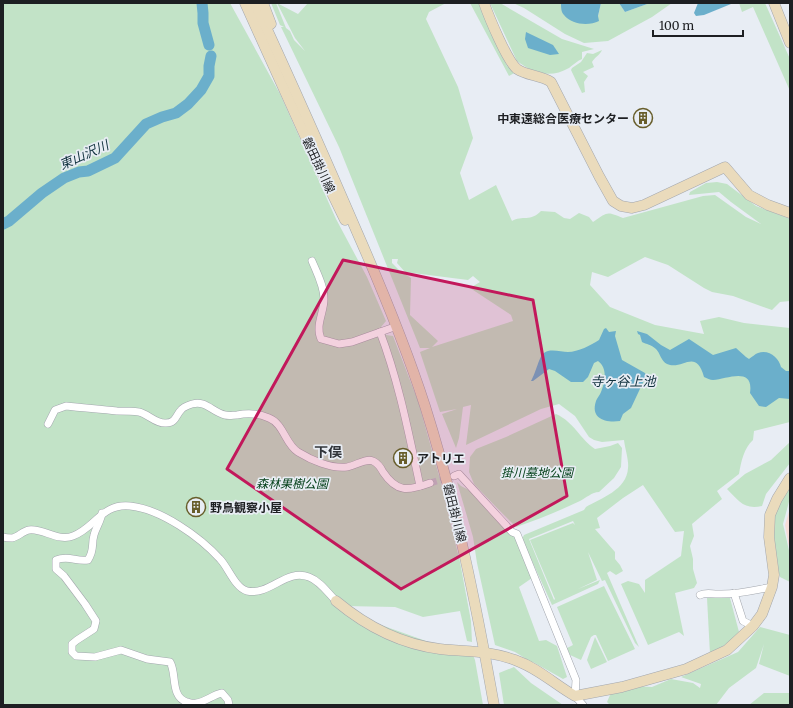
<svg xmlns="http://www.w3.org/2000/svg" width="793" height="708" font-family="Merriweather,'Noto Sans JP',serif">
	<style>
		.industrial { fill: #f6dcd7 }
		.green { fill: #c2e3c7; fill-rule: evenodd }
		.water { fill: #6bafcb }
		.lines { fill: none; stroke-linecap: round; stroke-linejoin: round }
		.river { stroke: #6bafcb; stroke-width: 11 }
		.street-tunnel { stroke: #bfc4ca; stroke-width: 7; stroke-dasharray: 7 3.5; stroke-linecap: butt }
		.street-casing { stroke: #a3a7ae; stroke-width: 8 }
		.secondary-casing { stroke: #a3a7ae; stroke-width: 11 }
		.street { stroke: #fff; stroke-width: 7 }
		.secondary { stroke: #eadbbc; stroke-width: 10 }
		.marked { fill: #c2185b; fill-opacity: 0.2; stroke: #c2185b; stroke-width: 3; stroke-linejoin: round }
		.labels { text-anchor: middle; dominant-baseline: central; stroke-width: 3.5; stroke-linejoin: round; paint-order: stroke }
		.poi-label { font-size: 12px; font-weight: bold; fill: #1d1f22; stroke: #e8edf4; text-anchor: start }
		.street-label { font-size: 12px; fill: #1d1f22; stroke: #e8edf4 }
		.park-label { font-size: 12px; font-style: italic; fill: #05411a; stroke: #e8edf4 }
		.water-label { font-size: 13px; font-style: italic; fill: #10313d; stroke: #e8edf4 }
		.quarter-label { font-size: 14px; font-weight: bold; fill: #303439; stroke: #e8edf4 }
	</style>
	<rect width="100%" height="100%" fill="#e8edf4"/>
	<path class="industrial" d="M790 508V553L785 525Z"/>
	<g class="green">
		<path d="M3 3H230L280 94 336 219 367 277 386 321 381 327 382 331H384L386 335 393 336 418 401 440 479 460 562 471 621 472 642 467 641 460 611 423 617 395 607 345 606 353 615 454 651 472 653 475 660 483 705H3Z"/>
		<path d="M271 3H276L286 28 290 31 294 40 305 51 295 38 277 3 298 14 308 3H446L429 12 426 19 458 87 473 138 460 173 469 200 496 185 512 221C522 215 531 222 541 211L555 212 564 218 570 219 579 213 589 217 593 222C608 212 606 211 623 218L703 196 715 195 746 217 761 224 731 202 719 192 689 195 690 192 706 183 717 182 727 184 756 206 790 219V301L780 302 772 310 733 296 712 292 704 288 668 265 645 257 608 277 592 272 590 285 610 307 655 325 704 334 700 321 719 317 744 323 790 328V422L754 431 753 440C744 448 741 462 739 474L717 491 722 499 692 524 694 536 690 546 693 559V569L697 583 694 588 675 593 684 636 679 632 648 645 621 584 628 581 639 584 645 593V580L681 556 684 531 675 532 643 485 623 498 597 518 600 528 595 529 615 552V559L620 565 623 571 616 575 610 571 607 573 639 647 635 643 605 580 602 581 588 552 597 580 578 589 600 580 598 584 552 605 522 539 524 535 584 510 586 507C601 498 627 490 628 468 629 460 625 449 624 440L602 442 594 440 589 437 575 416 559 404 541 409 466 445 471 405 463 407 459 438 456 448 442 414 457 409 440 412 420 352 430 348H420L339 147 281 27H284L280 25ZM392 259H398L397 263 405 272 468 280 473 276 480 282 470 288 511 315 513 321 432 347 438 341 410 315 411 278 400 271 392 263ZM573 521 575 525 573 523 530 540 555 599 554 600 529 539Z"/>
		<path d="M470 3H479L507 66 516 72 509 76Z"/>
		<path d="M490 3H500L562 39 594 49 582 52V59C577 61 573 65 569 68 550 79 533 73 517 61Z"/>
		<path d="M513 3H561L562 10 598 16 601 3H619L625 12 650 3H672L652 17 608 41 584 43 565 34 524 8Z"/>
		<path d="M739 3H765L790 59V91L753 7 742 12Z"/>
		<path d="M602 50C600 55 595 57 592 62L594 67 583 72 588 76 584 82 585 92 582 93 571 70 572 68 581 62 587 53 593 54Z"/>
		<path d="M556 414C574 422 580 439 595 449L610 446 618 443 622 448 621 467 614 478 599 492C592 492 586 498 580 501 559 511 537 520 516 527L497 508 474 484 469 472 470 457 476 449 506 437Z"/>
		<path d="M790 442V463L766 494 762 506C744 510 739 501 727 489L745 474 771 460Z"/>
		<path d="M790 481V498L783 524 790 555V582L780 577 769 534 774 505Z"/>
		<path d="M457 482 461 486 473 492 516 536 532 578 519 587 539 641 546 640 557 646 567 677 563 679 533 662H531L515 652 495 645 477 563 473 537Z"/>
		<path d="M604 586 635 649 608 661 596 635H594L591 637 581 660 570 655 567 648 573 645 557 607Z"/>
		<path d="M707 598H730L739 632 728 643 710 654Z"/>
		<path d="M760 627 790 635V676L759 664 764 644 756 668 729 688 716 705H610L607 702 610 695 608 685 652 687 671 679 693 683 700 688 701 684 681 677 738 652Z"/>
		<path d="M595 637 607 662 591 669 587 660Z"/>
		<path d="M514 667 531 683 563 705H504L499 673Z"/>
		<path d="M764 693H790V705H749Z"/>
	</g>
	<g class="water">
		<path d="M561 3H601L598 16 599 21C589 26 572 25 564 15 561 12 561 7 561 3Z"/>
		<path d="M619 3H650L625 12Z"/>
		<path d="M698 3H731V4L704 15 696 16 694 13Z"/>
		<path d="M526 32 553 45 559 54 550 55 528 48 525 39Z"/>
		<path d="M606 328 609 332 616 331 615 336 622 360 645 373 646 376 631 408 623 414 620 421C606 423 590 419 596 401 597 398 600 395 601 392 605 383 608 368 598 361L594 363 588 377 583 382H571L555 371 549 369 533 381H531C536 373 539 356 544 353 550 348 561 352 568 352 578 352 591 345 599 340L604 329Z"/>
		<path d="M637 331 647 334 661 345 670 350 689 339 713 355 736 348 746 357 749 359C752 357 755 354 758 353 769 349 779 358 781 367L786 371H790V399L779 398 766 407 759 406 750 393C754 366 727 379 713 380 710 380 707 378 704 377 696 347 682 371 667 364 661 361 660 353 656 349 652 345 646 344 642 342L640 335 638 334Z"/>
	</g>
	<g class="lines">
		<g class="river">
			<path d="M202 3 203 13V23L209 45"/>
			<path d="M3 224 9 221 42 193 64 178 79 172 88 171 115 158 146 124 162 117 176 113 188 104 201 90 209 76V66L211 56"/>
		</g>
		<path class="street-tunnel" d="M430 483 450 477"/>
		<defs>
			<g id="street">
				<path d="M312 261C317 273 324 286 324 299 324 313 315 325 321 339L339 344 352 342 397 326"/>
				<path d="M380 332C399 382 409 435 420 486"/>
				<path d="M48 424 55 410 66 406C83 408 100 409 117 411 124 411 132 411 139 412 148 414 156 424 166 423 176 423 176 415 181 410 183 407 189 405 192 404 206 400 212 412 225 415 229 416 233 415 237 415 248 413 258 413 269 418 284 424 285 444 298 452 311 460 331 469 347 467 355 466 365 458 373 461 377 463 381 468 383 472 397 493 408 491 430 483"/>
				<path d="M454 476 459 474 512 532 517 534 576 680 575 696 583 705"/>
				<path d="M102 513C101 521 96 527 94 535 91 545 95 549 88 560 76 562 69 555 56 560V569L64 576 85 604 96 621 94 629 77 640 72 644V652L76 656 95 657 121 650 147 659 170 662C177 673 170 697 187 702 191 703 193 704 196 703 206 702 212 695 222 693L228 700 229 705"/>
				<path d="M3 537C6 538 9 538 12 538 18 537 23 531 29 530 43 528 58 542 73 536 95 528 102 503 130 506 161 509 200 537 220 559 228 567 235 588 247 591 270 596 286 568 309 577 320 581 328 593 336 601"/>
				<path d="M734 593 743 621 753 626"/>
				<path d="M700 595C706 592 711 594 718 594 736 595 755 590 772 587"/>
			</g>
			<g id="secondary">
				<path d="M245 3 315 158 345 220"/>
				<path d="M255 3C290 79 324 155 357 232 382 289 406 347 425 406 456 504 476 604 494 705"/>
				<path d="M263 3 271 24"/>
				<path d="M484 3C489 17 507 61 517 69 527 76 541 75 551 82L599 176 613 201 621 206 632 208 644 205 725 167 749 195 768 205 790 213"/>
				<path d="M774 3 790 43"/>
				<path d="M336 601C366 626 400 644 440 649 467 652 488 650 515 660 538 668 554 684 575 696L622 687 686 669 727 650 753 626 762 614 772 587 774 575 769 537 770 515 777 499 790 478"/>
			</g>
		</defs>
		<use href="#street" class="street-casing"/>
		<use href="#secondary" class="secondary-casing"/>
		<use href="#street" class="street"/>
		<use href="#secondary" class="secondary"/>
	</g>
	<path class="marked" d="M343 260 533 300 567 496 401 589 227 469Z"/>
	<defs>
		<symbol id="building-ring" viewBox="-11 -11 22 22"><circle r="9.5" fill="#e8edf4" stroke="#685e2b" stroke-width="1.5"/><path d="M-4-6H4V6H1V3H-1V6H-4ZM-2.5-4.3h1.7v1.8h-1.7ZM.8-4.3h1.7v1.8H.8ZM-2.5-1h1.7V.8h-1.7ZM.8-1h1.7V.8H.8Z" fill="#685e2b"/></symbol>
	</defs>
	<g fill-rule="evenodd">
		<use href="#building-ring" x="632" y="107" width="22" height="22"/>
		<use href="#building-ring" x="392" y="447" width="22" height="22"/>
		<use href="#building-ring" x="185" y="496" width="22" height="22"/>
	</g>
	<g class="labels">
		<g class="poi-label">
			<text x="629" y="118" text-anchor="end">中東遠総合医療センター</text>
			<text x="417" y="458">アトリエ</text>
			<text x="210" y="507">野鳥観察小屋</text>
		</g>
		<g class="street-label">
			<text transform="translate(319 165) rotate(65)">磐田掛川線</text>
			<text transform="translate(455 513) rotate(76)">磐田掛川線</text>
		</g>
		<g class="park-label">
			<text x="537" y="472">掛川墓地公園</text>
			<text x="292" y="483">森林果樹公園</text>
		</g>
		<g class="water-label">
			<text transform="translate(84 155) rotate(-24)">東山沢川</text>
			<text x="623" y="381">寺ヶ谷上池</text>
		</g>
		<g class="quarter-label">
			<text x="328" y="452">下俣</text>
		</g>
	</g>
	<rect width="793" height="708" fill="none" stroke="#1d1f22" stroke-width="8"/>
	<path d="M653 30v6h90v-6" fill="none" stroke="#1d1f22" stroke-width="2"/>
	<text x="659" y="30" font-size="12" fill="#1d1f22" stroke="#e8edf4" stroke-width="3" paint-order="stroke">100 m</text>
</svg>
